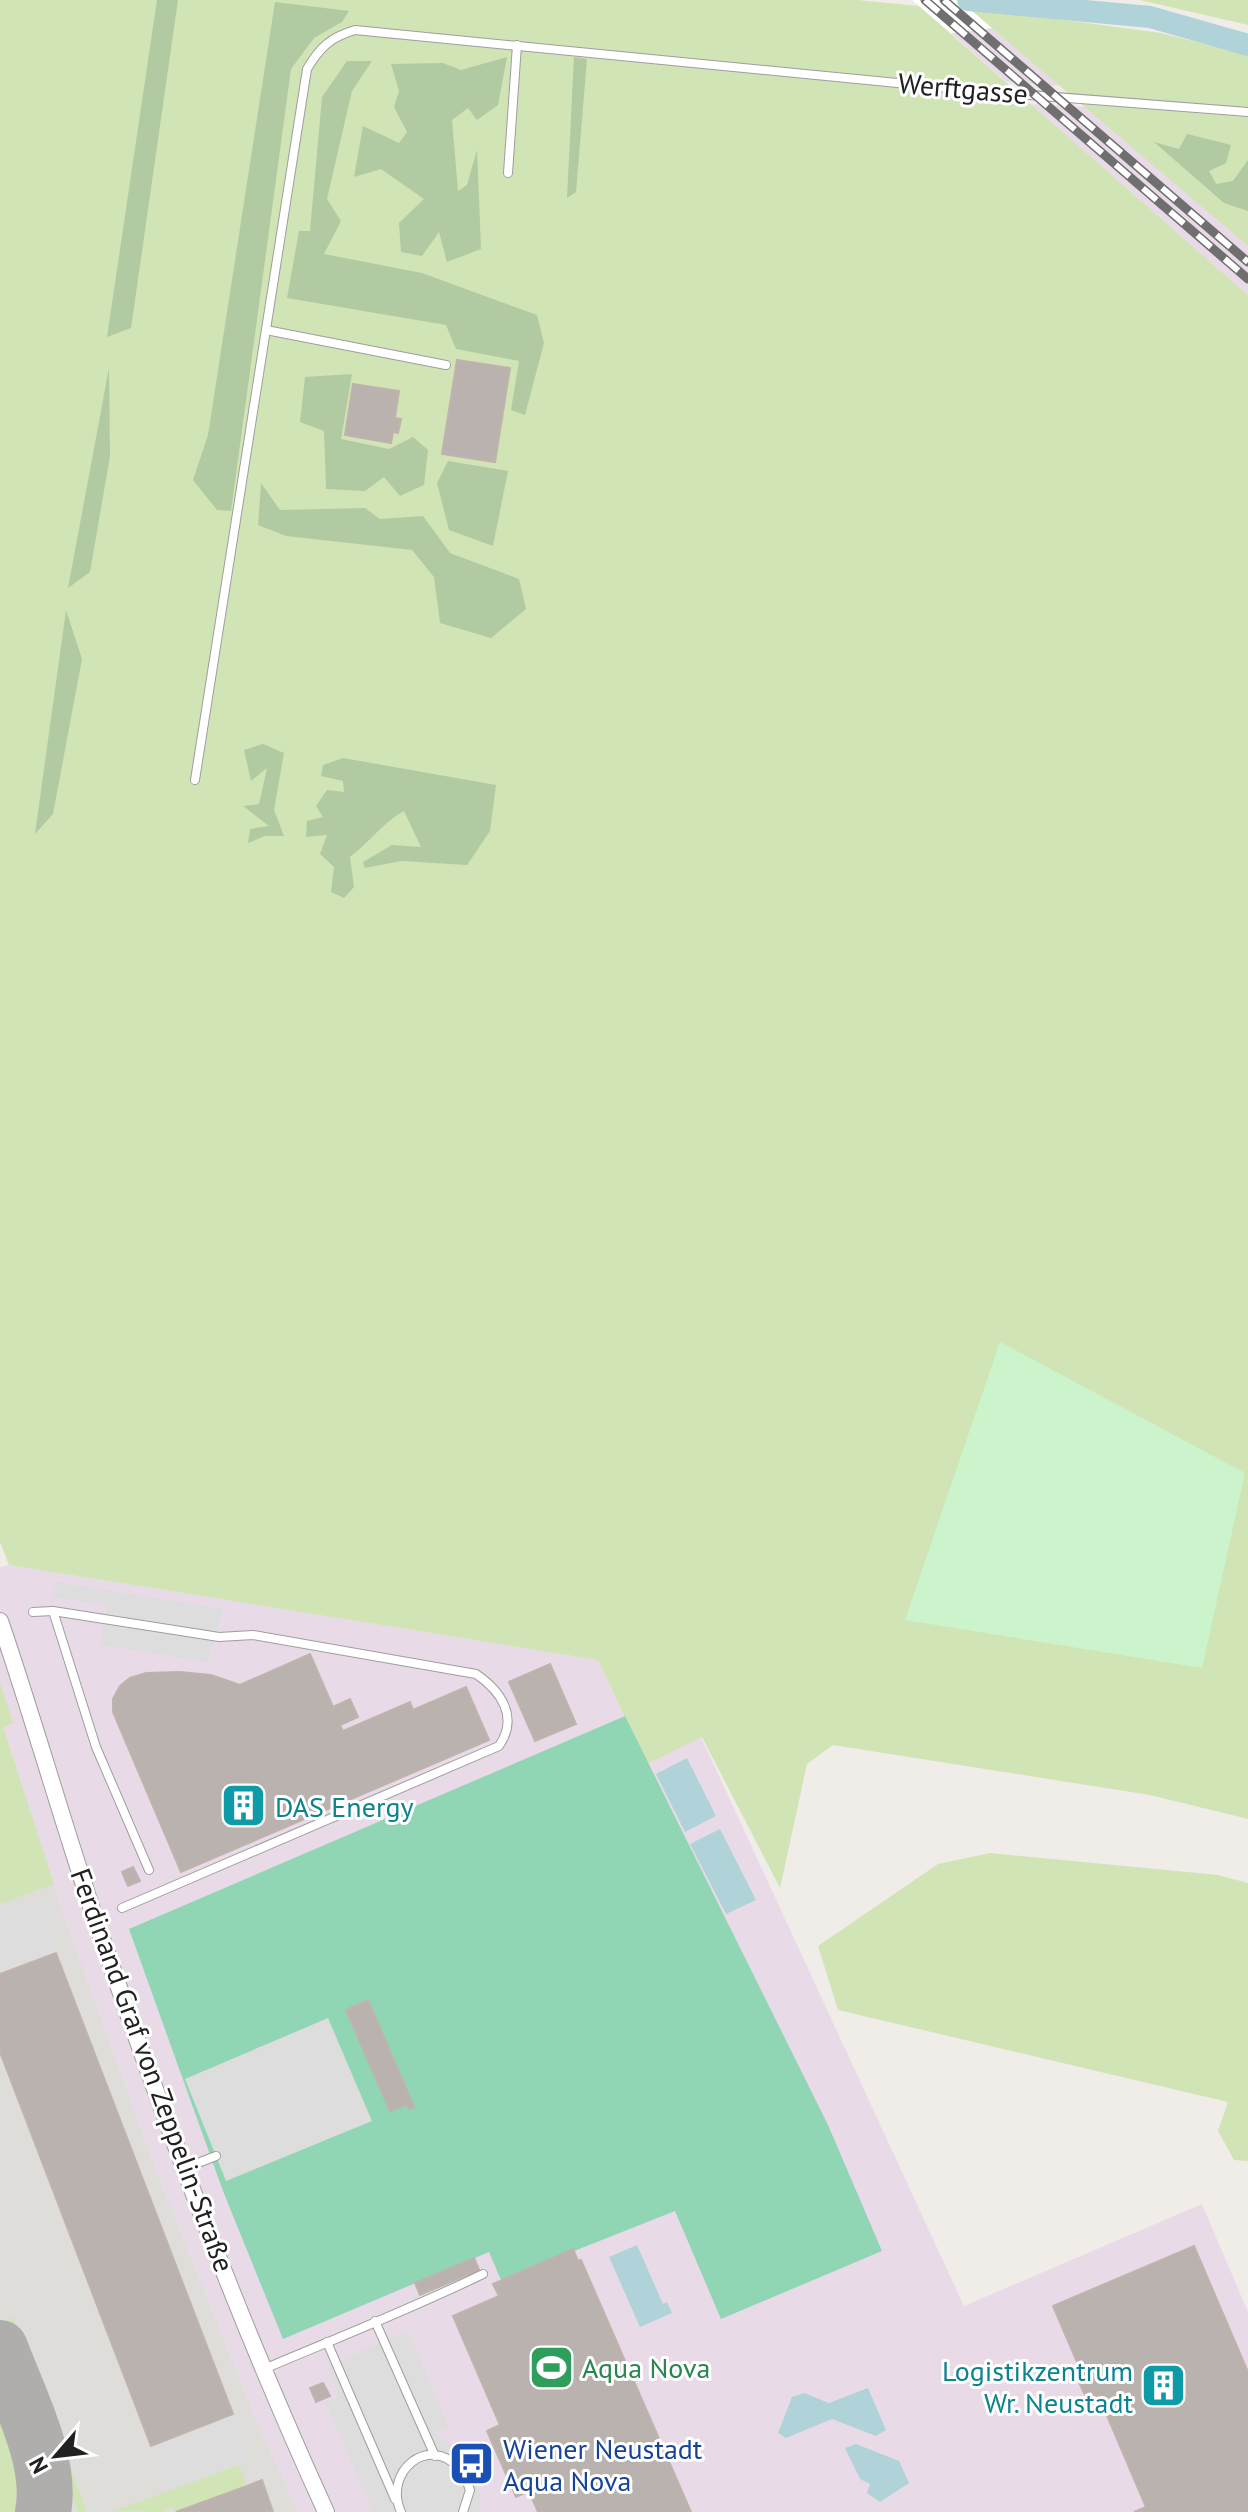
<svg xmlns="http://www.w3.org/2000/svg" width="1248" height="2512" font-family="'PT Sans',sans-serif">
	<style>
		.industrial { fill: #e8dbe7 }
		.airport { fill: #dfddda }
		.grass { fill: #d0e4b5 }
		.forest { fill: #b2caa2 }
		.park { fill: #ccf4cc }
		.pitch { fill: #90d5b4 }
		.parking { fill: #ddd }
		.water { fill: #afd3d8 }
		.pier { fill: #fff }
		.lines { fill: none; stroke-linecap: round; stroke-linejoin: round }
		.canal { stroke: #afd3d8; stroke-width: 22 }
		.taxiway { stroke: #b0aeac; stroke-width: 56 }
		.building { fill: #b9b2af; stroke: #c0b3ad; stroke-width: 2 }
		.lane-casing { stroke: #9e9e9e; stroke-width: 10 }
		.street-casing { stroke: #9e9e9e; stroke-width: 18 }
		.lane { stroke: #fff; stroke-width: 8 }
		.street { stroke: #fff; stroke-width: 16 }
		.rail-casing { stroke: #6f6f6f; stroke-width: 9 }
		.rail { stroke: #fff; stroke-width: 6; stroke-dasharray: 18; stroke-linecap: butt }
		.labels { text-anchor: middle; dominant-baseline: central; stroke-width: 6; stroke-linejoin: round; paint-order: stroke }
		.street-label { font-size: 28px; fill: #212121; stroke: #fff }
		.culture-label { font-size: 28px; fill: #0d838f; stroke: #fff; text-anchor: start }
		.leisure-label { font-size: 28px; fill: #27864d; stroke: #fff; text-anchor: start }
		.transit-label { font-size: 28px; fill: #164399; stroke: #fff; text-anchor: start }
	</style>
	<rect width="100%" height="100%" fill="#f0ede9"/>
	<g class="industrial">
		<path d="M992 28 1059 84 1057 86 1006 82 951 33Z"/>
		<path d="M1030 104 1084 107 1178 184 1248 246V295Z"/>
		<path d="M9 1565 598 1660 647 1764 701 1737 964 2306 1202 2204 1248 2312V2512H298L254 2414 156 2170 58 1898 0 1716V1567Z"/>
	</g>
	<path class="airport" d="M0 1716 58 1898 156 2170 254 2414 298 2512H0Z"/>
	<g class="grass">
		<path d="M0 0H857L919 6 1248 295V1819L1150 1795 833 1745 807 1764 780 1888 702 1737 647 1764 598 1660 9 1565 0 1542Z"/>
		<path d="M1141 0H1248V25L1140 0Z"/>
		<path d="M967 7 1161 33 1248 55V246Z"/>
		<path d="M0 1683 13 1723 3 1727 54 1884 0 1904Z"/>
		<path d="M990 1853 1218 1875 1248 1883V2161L1234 2160 1218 2131 1228 2102 838 2010 818 1946 938 1864Z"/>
		<path d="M10 2318 14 2320 87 2512H78L7 2322Z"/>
		<path d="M0 2392 29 2470 21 2492 19 2512H0Z"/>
		<path d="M239 2465 247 2486 176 2512 172 2507 162 2512H143L141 2510 111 2512Z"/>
	</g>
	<g class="forest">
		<path d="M157 0H178L131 328 107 337Z"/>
		<path d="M275 2 349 11 342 22 314 38 291 69 231 511 217 510 193 480 208 435Z"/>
		<path d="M507 57 498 105 477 120 468 108 452 120 458 191 467 185 477 150 481 249 447 262 439 232 422 256 401 252 399 223 424 199 381 169 354 177 363 126 399 143 407 132 394 107 399 91 391 64 443 63 461 70Z"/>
		<path d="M574 57 587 59 576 192 567 198Z"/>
		<path d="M347 61H372L352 91 327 199 341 221 324 254 422 273 537 315 544 343 525 415 511 410 519 361 456 349 446 325 287 298 299 231H310L322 97Z"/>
		<path d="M1187 134 1231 145 1226 163 1209 171 1216 184 1233 181 1248 160V211L1224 203 1154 142 1179 149Z"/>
		<path d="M109 368 110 456 90 572 68 588Z"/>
		<path d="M352 374 341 439 389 449 413 437 428 450 424 485 400 496 384 477 365 491 326 489 324 431 300 422 305 377Z"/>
		<path d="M448 461 508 471 493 546 449 530 437 483Z"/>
		<path d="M261 483 280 510 365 508 380 519 423 516 450 553 519 579 526 609 491 638 440 623 434 577 412 550 286 536 258 525Z"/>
		<path d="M66 610 82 659 53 814 35 834Z"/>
		<path d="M263 744 284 753 274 810 284 836H265L248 843 250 829 269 826 243 806 259 804 267 768 251 781 244 750Z"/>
		<path d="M343 758 496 785 490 831 467 865 401 861 365 868 363 862 392 845 421 847 404 811C382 823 369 843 350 857L354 887 344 898 331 892 334 867 320 854 327 835 306 837 307 821 323 817 316 806 327 790 344 792 343 781 321 776 323 765Z"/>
	</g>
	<path class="park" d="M1000 1342 1245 1473 1202 1668 905 1620Z"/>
	<path class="pitch" d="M625 1716 828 2125 882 2251 721 2319 675 2211 501 2280 489 2252 283 2339 223 2191 129 1929Z"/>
	<g class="parking">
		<path d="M56 1582 223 1609 208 1662 101 1645 106 1605 54 1597Z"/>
		<path d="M52 1894 60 1916 48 1920 56 1953 0 1974V1904L18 1898 22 1905Z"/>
		<path d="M328 2018 372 2121 226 2181 185 2079Z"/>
		<path d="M408 2331 449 2427 435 2433 463 2456 480 2493 479 2512H373L325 2402 339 2396 327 2367Z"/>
		<path d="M233 2414 253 2460 168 2491 151 2446Z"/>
	</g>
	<g class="water">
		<path d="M687 1758 716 1816 685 1832 656 1774Z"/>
		<path d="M720 1829 756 1900 726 1914 690 1844Z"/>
		<path d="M637 2245 663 2304 667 2302 672 2313 640 2327 609 2257Z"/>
		<path d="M868 2388 886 2430 876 2436 832 2419 786 2438 778 2433 792 2397 804 2393 829 2403Z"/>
		<path d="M856 2444 899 2461 909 2483 880 2502 867 2493 870 2484 860 2479 845 2448Z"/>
	</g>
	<path class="pier" d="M912 0H959L992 28 951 33Z"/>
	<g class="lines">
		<path class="canal" d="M968 0 1150 17 1248 45"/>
		<path class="taxiway" d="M0 2348C18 2397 53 2461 43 2512"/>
	</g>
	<g class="building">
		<path d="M457 360 510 368 495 462 442 454Z"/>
		<path d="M353 384 399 391 395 418 401 419 398 433 393 432 391 443 345 435Z"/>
		<path d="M310 1654 333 1707 350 1699 358 1717 340 1725 343 1731 410 1702 413 1710 466 1687 489 1740 181 1872 113 1712V1699L120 1686 130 1678 146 1673 180 1672 211 1675 240 1685Z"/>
		<path d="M550 1664 576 1724 535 1741 509 1682Z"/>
		<path d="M133 1867 140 1881 128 1886 122 1872Z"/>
		<path d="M56 1953 233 2414 151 2446 0 2052V1974Z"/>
		<path d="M368 2000 414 2107 409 2109 407 2104 390 2111 346 2010Z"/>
		<path d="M1194 2246 1248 2372V2512H1134L1146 2507 1100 2399 1089 2404 1074 2371 1080 2369 1053 2306Z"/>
		<path d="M573 2249 578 2261 581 2260 691 2512H538L529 2491 516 2497 487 2431 500 2425 453 2316 499 2296 493 2284Z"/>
		<path d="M474 2258 479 2270 420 2295 415 2283Z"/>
		<path d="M323 2383 330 2396 316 2402 310 2388Z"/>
		<path d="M262 2480 273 2512H176L247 2486Z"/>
	</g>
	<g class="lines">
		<defs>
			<g id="lane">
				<path d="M508 173 517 45"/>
				<path d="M266 330 446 365"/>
				<path d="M195 780 307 69C320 47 331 37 355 30L979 91 1248 112"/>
				<path d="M53 1611 96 1747 149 1870"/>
				<path d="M33 1612 53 1611 219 1637 253 1635 476 1674C501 1691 519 1717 499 1746L122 1908"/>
				<path d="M185 2168 216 2156"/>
				<path d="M375 2321 435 2456"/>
				<path d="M327 2342 395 2499"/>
				<path d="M264 2369C337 2338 411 2309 483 2274"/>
				<path d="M401 2512C383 2472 428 2434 459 2468 465 2473 467 2483 470 2490L463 2512"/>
			</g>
			<path id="street" d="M0 1621C34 1720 62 1821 96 1921 164 2120 238 2320 326 2512"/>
		</defs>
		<use href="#lane" class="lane-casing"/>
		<use href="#street" class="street-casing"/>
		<use href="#lane" class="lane"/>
		<use href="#street" class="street"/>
		<defs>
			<g id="rail">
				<path d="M925 0 1248 279"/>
				<path d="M944 0 1248 262"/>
			</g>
		</defs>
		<use href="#rail" class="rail-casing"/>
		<use href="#rail" class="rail"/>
	</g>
	<defs>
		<symbol id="building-square" viewBox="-11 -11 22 22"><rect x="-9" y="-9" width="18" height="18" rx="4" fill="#0f9aa8" stroke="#fff"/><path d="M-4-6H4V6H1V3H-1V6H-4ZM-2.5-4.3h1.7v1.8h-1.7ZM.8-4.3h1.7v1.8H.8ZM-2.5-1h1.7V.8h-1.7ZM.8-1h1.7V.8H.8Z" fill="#fff"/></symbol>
		<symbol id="stadium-square" viewBox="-11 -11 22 22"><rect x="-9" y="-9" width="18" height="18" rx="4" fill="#2e9e5b" stroke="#fff"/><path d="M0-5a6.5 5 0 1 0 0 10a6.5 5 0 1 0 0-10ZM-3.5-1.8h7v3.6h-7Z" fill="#fff"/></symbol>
		<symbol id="bus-square" viewBox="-11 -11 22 22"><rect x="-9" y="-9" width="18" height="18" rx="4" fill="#1a4fb4" stroke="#fff"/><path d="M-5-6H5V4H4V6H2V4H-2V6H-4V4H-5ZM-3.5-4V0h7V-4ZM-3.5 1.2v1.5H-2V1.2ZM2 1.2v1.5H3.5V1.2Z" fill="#fff"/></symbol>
	</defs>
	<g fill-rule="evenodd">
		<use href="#building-square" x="218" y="1780" width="51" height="51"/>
		<use href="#stadium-square" x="526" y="2342" width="51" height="51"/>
		<use href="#building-square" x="1138" y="2360" width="51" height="51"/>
		<use href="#bus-square" x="446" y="2438" width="51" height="51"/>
	</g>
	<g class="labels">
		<g class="street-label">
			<text transform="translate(963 88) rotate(5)">Werftgasse</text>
			<text transform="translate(153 2070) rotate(70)">Ferdinand Graf von Zeppelin-Straße</text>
		</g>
		<g class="culture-label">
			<text x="275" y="1806">DAS Energy</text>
			<text x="1133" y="2370" text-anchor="end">Logistikzentrum<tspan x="1133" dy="32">Wr. Neustadt</tspan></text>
		</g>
		<g class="leisure-label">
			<text x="582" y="2367">Aqua Nova</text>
		</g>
		<g class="transit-label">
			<text x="503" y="2448">Wiener Neustadt<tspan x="503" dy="32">Aqua Nova</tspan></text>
		</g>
	</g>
	<g transform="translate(56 2456) rotate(242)" stroke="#ffffff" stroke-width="6" paint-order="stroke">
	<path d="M0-6L14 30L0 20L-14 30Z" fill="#212121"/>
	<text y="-12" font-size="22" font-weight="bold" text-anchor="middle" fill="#212121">N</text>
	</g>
</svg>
